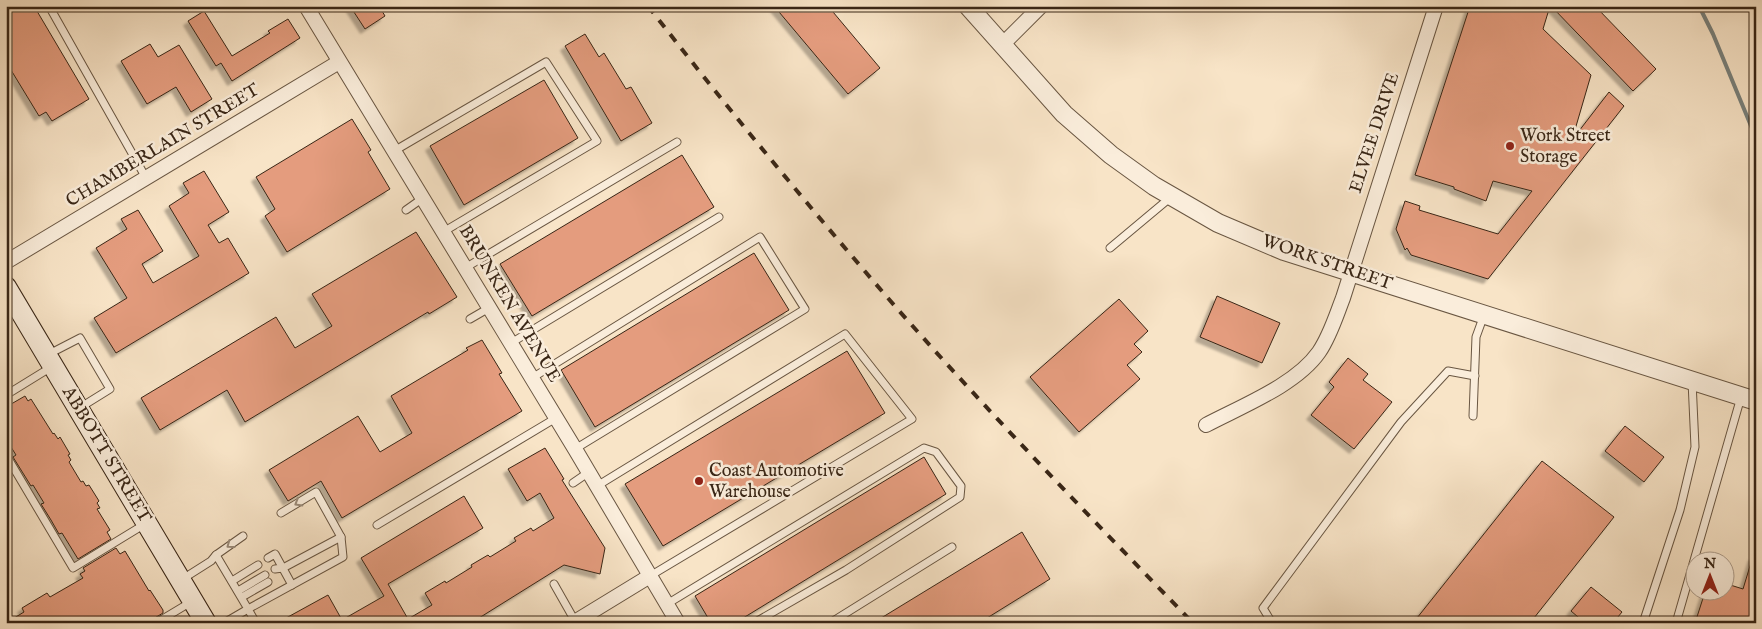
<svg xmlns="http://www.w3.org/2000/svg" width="1762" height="629" font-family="'IM FELL English',serif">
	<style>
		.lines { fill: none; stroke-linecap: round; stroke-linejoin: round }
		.stream { stroke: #78807b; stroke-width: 4 }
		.building { fill: #e49c7e; stroke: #392616; filter: url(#shadow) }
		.service-casing { stroke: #695642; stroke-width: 9 }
		.minor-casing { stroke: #695642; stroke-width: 16 }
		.tertiary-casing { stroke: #695642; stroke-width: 20 }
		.secondary-casing { stroke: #392616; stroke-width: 22 }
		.service { stroke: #faeddb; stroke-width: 7 }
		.minor { stroke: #faeddb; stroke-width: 14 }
		.tertiary { stroke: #faeddb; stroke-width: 18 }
		.secondary { stroke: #faeddb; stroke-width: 20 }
		.rail { stroke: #392616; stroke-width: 4; stroke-dasharray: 9 9; stroke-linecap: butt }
		.oneway { stroke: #9a8a78 }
		.poi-dot { fill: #8f2418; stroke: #faeddb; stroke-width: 2 }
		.labels { text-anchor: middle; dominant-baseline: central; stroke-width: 5; stroke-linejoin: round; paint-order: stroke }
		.street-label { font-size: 18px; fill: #392616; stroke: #faeddb }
		.poi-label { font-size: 18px; fill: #392616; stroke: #faeddb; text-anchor: start }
	</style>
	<defs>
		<filter id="shadow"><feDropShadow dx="-4.5" dy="4.5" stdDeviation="1" flood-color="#0004"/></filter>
	</defs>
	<rect width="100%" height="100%" fill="#f8e4c7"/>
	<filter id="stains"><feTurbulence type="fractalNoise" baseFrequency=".004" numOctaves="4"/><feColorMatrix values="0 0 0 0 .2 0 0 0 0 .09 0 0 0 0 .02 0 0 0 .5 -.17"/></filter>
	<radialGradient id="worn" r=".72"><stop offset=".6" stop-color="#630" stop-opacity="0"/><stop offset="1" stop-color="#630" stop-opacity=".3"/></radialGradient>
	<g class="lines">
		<path class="stream" d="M1699 6 1713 34 1756 138"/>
	</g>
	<g class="building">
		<path d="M6 6H34L89 99 52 121 46 112 39 116 11 70 6 72Z"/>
		<path d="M350 6H379L385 16 365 29Z"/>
		<path d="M774 6H828L880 68 848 94Z"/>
		<path d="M1470 6H1550L1543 29 1591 75 1572 140 1609 92 1624 106 1488 279 1411 255 1407 248 1405 250 1396 229 1405 201 1420 206 1419 210 1498 234 1532 191 1493 181 1486 201 1454 189V187L1415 175Z"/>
		<path d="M1551 6H1595L1656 69 1633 91Z"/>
		<path d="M204 11 232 56 270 33 268 31 288 19 300 38 232 81 221 63 216 66 188 21Z"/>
		<path d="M585 34 599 57 604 53 626 89 631 87 652 123 621 141 565 46Z"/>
		<path d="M150 44 158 57 179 45 212 99 191 112 176 87 147 104 121 61Z"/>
		<path d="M544 80 578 138 464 205 430 146Z"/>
		<path d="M352 119 371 150 368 152 390 189 287 252 265 216 275 209 256 177Z"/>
		<path d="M682 155 714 207 532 316 500 264Z"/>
		<path d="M204 171 229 212 208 225 219 243 228 238 249 273 116 353 94 318 127 298 96 248 127 229 121 219 138 210 163 251 142 264 153 283 199 256 169 206 189 193 183 183Z"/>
		<path d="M416 232 457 297 429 314 428 312 245 422 227 390 160 430 141 398 276 317 295 348 332 326 312 294Z"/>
		<path d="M754 253 789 310 595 427 561 370Z"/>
		<path d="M1217 296 1280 323 1262 363 1200 337Z"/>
		<path d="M1119 299 1148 331 1134 344 1142 352 1127 365 1140 379 1079 432 1030 377Z"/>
		<path d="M482 340 502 373 499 374 522 411 342 518 321 481 288 501 269 470 358 416 380 452 412 433 391 396 468 350 466 348Z"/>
		<path d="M847 351 885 413 663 546 625 484Z"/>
		<path d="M1348 358 1368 374 1363 380 1392 402 1354 449 1311 415 1334 387 1329 382Z"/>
		<path d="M25 396 28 401 31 399 53 434 54 433 58 439 60 437 70 454 68 455 71 460 69 462 81 482 83 481 86 486 89 485 99 501 97 503 100 508 97 509 110 530 107 532 111 539 78 559 62 533 59 534 51 520 41 504 44 503 33 485 31 486 13 457 16 455 6 439V407Z"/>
		<path d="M1625 426 1664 457 1644 482 1605 451Z"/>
		<path d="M545 448 564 479 562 480 605 548 600 574 564 565 471 623H277L328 595 342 620 384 596 361 558 464 496 483 528 388 584 408 619 432 605 425 593 445 581 446 583 472 567 471 565 488 555 490 557 516 541 514 538 531 528 533 531 554 518 540 493 527 501 508 469Z"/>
		<path d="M924 457 946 494 735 623H711L695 596Z"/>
		<path d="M1542 461 1614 517 1530 623H1413Z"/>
		<path d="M1022 532 1050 579 979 623H873Z"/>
		<path d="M116 548 120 554 125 551 149 591 150 590 163 610V613L153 619 151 623H6L24 612 22 608 47 593 50 597 83 578 80 574 85 571 83 568Z"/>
		<path d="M1753 556 1756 557V623H1695L1705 592H1724V583L1743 589Z"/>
		<path d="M1591 587 1622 612 1613 623H1585L1571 611Z"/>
	</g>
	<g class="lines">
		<defs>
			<g id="service">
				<path d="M49 6 146 178"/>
				<path d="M394 151 546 62 597 141 443 232"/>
				<path d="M406 210 423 198"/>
				<path d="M1110 248 1171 197"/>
				<path d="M465 268 677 142"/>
				<path d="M470 319 489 308"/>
				<path d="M511 343 719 217"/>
				<path d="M49 354 80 338 110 389 81 407"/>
				<path d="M532 378 760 237 805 309 575 449"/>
				<path d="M6 395 53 366"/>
				<path d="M1473 416 1476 337 1484 315"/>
				<path d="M6 455 73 568 145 524"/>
				<path d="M573 483 589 472"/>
				<path d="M597 486 845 334 912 419 650 576"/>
				<path d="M377 525 556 418"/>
				<path d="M216 555 243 536"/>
				<path d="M268 558 275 554 292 585"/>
				<path d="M275 569 283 568 341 537 316 492 281 513"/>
				<path d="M181 580 211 561 216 555 248 609 224 623"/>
				<path d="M232 581 258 565"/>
				<path d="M554 584 575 621"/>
				<path d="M238 591 265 575"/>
				<path d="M242 597 268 582"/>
				<path d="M667 604 924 448 936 452 961 486 960 497 846 570 754 623"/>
				<path d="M156 623 191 602"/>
				<path d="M256 623 248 609 343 557 341 537"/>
				<path d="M830 623 952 547"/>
				<path d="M1272 623 1263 608 1401 422 1448 371 1475 376"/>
				<path d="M1643 623 1680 510 1695 447 1692 381"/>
				<path d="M1676 623 1741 397"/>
			</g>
			<g id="minor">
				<path d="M306 6 575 449 678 623"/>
				<path d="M1002 45 1041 6"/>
				<path d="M6 262 339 62"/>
				<path d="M1206 425C1242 406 1296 385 1319 352 1330 336 1336 316 1343 298L1436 6"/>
				<path d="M573 623 650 576"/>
			</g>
			<path id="tertiary" d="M968 6 1064 114 1111 155 1154 186 1218 223 1284 251 1756 401"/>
			<path id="secondary" d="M6 287 206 623"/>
		</defs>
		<use href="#service" class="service-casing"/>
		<use href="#minor" class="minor-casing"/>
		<use href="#tertiary" class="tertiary-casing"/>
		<use href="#secondary" class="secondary-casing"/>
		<use href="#service" class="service"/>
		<use href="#minor" class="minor"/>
		<use href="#tertiary" class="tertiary"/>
		<use href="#secondary" class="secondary"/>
		<path class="rail" d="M648 6C725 105 805 202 887 297 985 409 1089 516 1193 623"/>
	</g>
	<defs><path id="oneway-chevron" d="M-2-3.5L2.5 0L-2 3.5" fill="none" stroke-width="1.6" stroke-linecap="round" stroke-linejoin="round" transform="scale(1.25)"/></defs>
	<g class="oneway">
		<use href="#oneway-chevron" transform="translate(298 503) rotate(149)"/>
		<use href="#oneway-chevron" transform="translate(230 545) rotate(144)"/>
	</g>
	<g class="poi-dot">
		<circle cx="1510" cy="146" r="5"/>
		<circle cx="699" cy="481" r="5"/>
	</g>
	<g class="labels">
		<g class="street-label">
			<text transform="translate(1375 133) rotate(-72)">ELVEE DRIVE</text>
			<text transform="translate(163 146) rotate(-31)">CHAMBERLAIN STREET</text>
			<text transform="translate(1327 263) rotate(19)">WORK STREET</text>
			<text transform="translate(509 304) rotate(59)">BRUNKEN AVENUE</text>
			<text transform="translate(106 455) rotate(59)">ABBOTT STREET</text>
		</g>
		<g class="poi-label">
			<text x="1520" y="136">Work Street<tspan x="1520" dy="21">Storage</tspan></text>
			<text x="709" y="471">Coast Automotive<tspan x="709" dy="21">Warehouse</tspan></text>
		</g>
	</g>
	<rect width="1762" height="629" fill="none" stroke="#f8e4c7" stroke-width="25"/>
	<rect x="8" y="8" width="1747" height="614" fill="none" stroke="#392616" stroke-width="2.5"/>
	<rect x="12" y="12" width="1737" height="604" fill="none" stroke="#392616"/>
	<g transform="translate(1710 576)"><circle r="24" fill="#faeddb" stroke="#ad9d8c"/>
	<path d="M0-4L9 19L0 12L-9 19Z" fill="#8f2418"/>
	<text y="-8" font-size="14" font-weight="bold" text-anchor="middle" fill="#392616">N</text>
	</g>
	<rect width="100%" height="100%" filter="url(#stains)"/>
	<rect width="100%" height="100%" fill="url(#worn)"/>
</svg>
